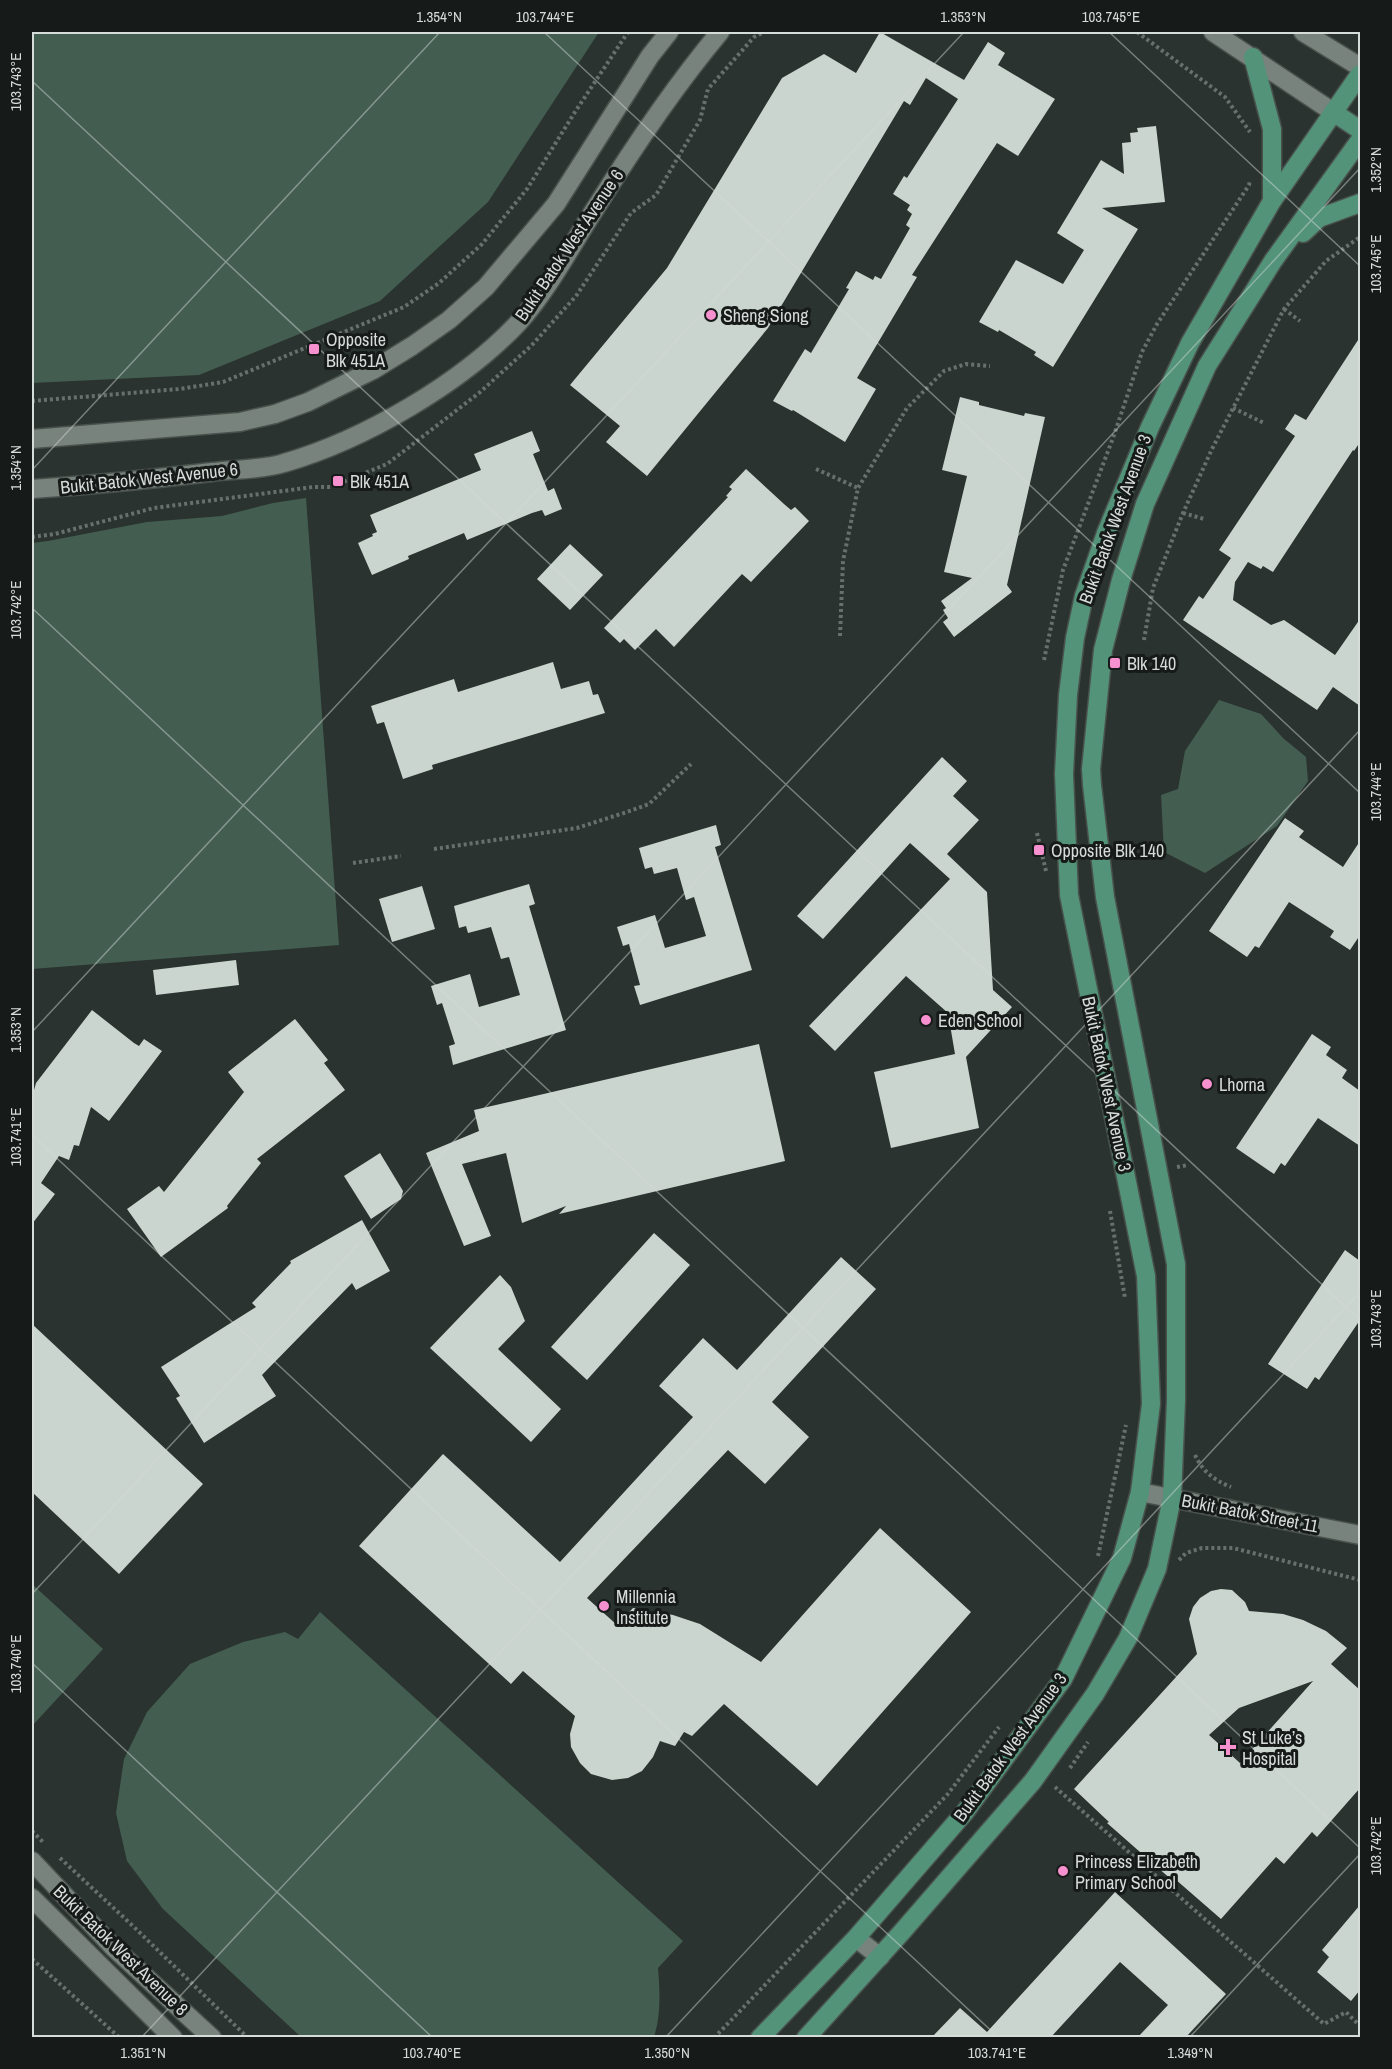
<svg xmlns="http://www.w3.org/2000/svg" width="1392" height="2069" font-family="'Archivo Narrow',sans-serif">
	<style>
		.green { fill: #435e51 }
		.building { fill: #c9d5ce; fill-rule: evenodd }
		.lines { fill: none; stroke-linecap: round; stroke-linejoin: round }
		.minor-casing { stroke: #49514d; stroke-width: 21 }
		.major-casing { stroke: #49514d; stroke-width: 21 }
		.path { stroke: #68706d; stroke-width: 4; stroke-dasharray: 3 3; stroke-linecap: butt }
		.minor { stroke: #78837d; stroke-width: 18 }
		.major { stroke: #529379; stroke-width: 18 }
		.ticks { fill: none; stroke: #d6dcd9; stroke-width: 1.5; stroke-opacity: 0.45 }
		.poi-dot { fill: #f790ce; stroke: #161a18; stroke-width: 2 }
		.labels { text-anchor: middle; dominant-baseline: central; stroke-width: 6; stroke-linejoin: round; paint-order: stroke }
		.street-label { font-size: 18px; fill: #d6dcd9; stroke: #161a18 }
		.poi-label { font-size: 18px; fill: #d6dcd9; stroke: #161a18; text-anchor: start }
		.neatline { fill: none; stroke: #d6dcd9; stroke-width: 2 }
		.ticks-label { font-size: 15px; text-anchor: middle; fill: #d6dcd9 }
	</style>
	<rect width="100%" height="100%" fill="#2a332f"/>
	<g class="green">
		<path d="M32 32H599L488 202 380 301 199 375 32 383Z"/>
		<path d="M306 498 339 945 32 969V543L48 541 147 522 222 516 273 503Z"/>
		<path d="M1219 700 1261 714 1283 738 1306 757 1308 781 1277 826 1205 873 1164 852 1161 795 1178 789 1185 751Z"/>
		<path d="M32 1584 103 1649 32 1726Z"/>
		<path d="M320 1612 683 1941 658 1968C660 1992 661 2015 654 2037H301L163 1909 127 1861 116 1813 124 1759 147 1712 190 1664 243 1642 285 1632 298 1639Z"/>
	</g>
	<g class="building">
		<path d="M880 32 964 80 988 42 1005 53 998 65 1055 99 1018 156 997 143 912 275 917 277 857 378 876 389 845 442 793 410 792 411 773 401 805 349 811 353 849 289 846 288 856 271 873 280 875 276 881 279 910 228 906 225 912 214 907 210 910 205 893 194 904 176 907 178 958 99 926 78 910 105 904 101 768 328 647 476 606 442 620 426 570 385 667 268 782 78 824 54 856 73Z"/>
		<path d="M1156 126 1165 202 1102 208 1138 229 1053 367 1034 355 1036 352 999 330 998 332 979 322 1016 260 1063 284 1084 250 1057 233 1101 160 1124 174 1122 143 1131 142 1130 133 1138 132 1137 128Z"/>
		<path d="M1360 337V442L1354 451 1353 450 1273 572 1263 566 1261 569 1248 562 1235 582 1233 600 1271 625 1284 620 1335 655 1360 619V706L1333 687 1317 710 1183 620 1199 596 1203 599 1231 558 1219 550 1295 436 1285 429 1295 414 1306 420Z"/>
		<path d="M960 397 979 402V405L1024 416 1025 413 1045 417 1007 585 1012 592 954 637 943 622 948 618 943 610 946 608 941 601 972 578 944 572 967 476 942 470Z"/>
		<path d="M532 431 540 451 533 454 548 491 554 488 562 509 545 516 542 510 532 513 467 540 464 533 408 556 409 559 372 575 358 543 373 536 372 534 377 532 370 515 481 470 474 454Z"/>
		<path d="M746 469 784 504 791 510 795 507 809 521 751 582 742 574 674 647 656 629 635 650 624 639 620 643 604 628 728 497 726 496 732 489 729 487Z"/>
		<path d="M570 544 603 575 570 610 537 579Z"/>
		<path d="M553 662 561 689 589 681 593 695 598 694 605 713 432 765 433 769 403 779 384 722 377 724 371 706 454 679 458 692Z"/>
		<path d="M942 757 967 781 953 796 979 820 947 854 987 892 993 990 1012 1007 966 1057 979 1128 891 1148 874 1072 955 1054 948 1013 906 976 835 1051 809 1026 950 879 910 843 823 939 797 916Z"/>
		<path d="M1285 818 1304 831 1299 837 1343 867 1360 841V935L1350 950 1330 937 1334 931 1289 902 1259 948 1255 946 1247 957 1209 931Z"/>
		<path d="M716 825 721 845 715 847 752 970 640 1005 634 986 640 985 629 944 623 946 617 927 655 915 665 948 706 936 694 897 686 900 677 868 654 874 652 867 645 869 639 848Z"/>
		<path d="M529 884 535 904 529 906 566 1030 453 1065 449 1046 455 1044 442 1003 437 1005 431 986 470 974 479 1007 520 995 509 957 501 959 491 927 468 933 466 926 459 928 454 906Z"/>
		<path d="M422 886 435 929 392 942 379 899Z"/>
		<path d="M236 960 239 985 156 995 153 970Z"/>
		<path d="M92 1010 134 1043 139 1046 144 1039 162 1051 109 1121 91 1107 79 1146 74 1145 69 1160 59 1156 41 1183 55 1194 32 1224V1097L36 1083Z"/>
		<path d="M295 1019 328 1060 324 1063 345 1090 257 1159 261 1163 227 1206 228 1208 161 1257 127 1209 159 1186 164 1192 244 1092 228 1072Z"/>
		<path d="M1312 1034 1331 1047 1326 1055 1347 1070 1342 1078 1360 1091V1146L1318 1118 1285 1166 1281 1163 1274 1174 1236 1148Z"/>
		<path d="M759 1044 785 1161 559 1214 566 1206 522 1223 506 1153 462 1164 491 1236 464 1246 426 1153 479 1131 474 1110Z"/>
		<path d="M380 1153 403 1191 401 1199 371 1219 344 1176Z"/>
		<path d="M362 1220 390 1271 356 1290 352 1283 262 1375 276 1396 204 1443 176 1398 180 1396 161 1367 256 1307 252 1303 291 1263 290 1261Z"/>
		<path d="M654 1233 690 1265 587 1380 551 1347Z"/>
		<path d="M1345 1250 1360 1261V1320L1319 1380 1315 1377 1307 1389 1268 1364Z"/>
		<path d="M841 1257 876 1289 772 1402 809 1437 765 1484 728 1450 587 1598 617 1625 633 1608 673 1615 700 1624 761 1662 880 1528 971 1612 817 1786 724 1704 692 1736 684 1732 675 1746 660 1741 653 1757 642 1771 628 1778 612 1780 591 1774 580 1763 571 1747 570 1734 575 1716 523 1671 511 1684 359 1546 443 1454 560 1562 693 1417 659 1386 703 1338 737 1370Z"/>
		<path d="M500 1275 511 1287 525 1321 498 1349 561 1409 531 1442 430 1348Z"/>
		<path d="M32 1324 203 1484 119 1574 32 1492Z"/>
		<path d="M1221 1589 1232 1590 1245 1602 1249 1611 1283 1614 1303 1620 1326 1631 1347 1648 1331 1664 1360 1690V1788L1317 1837 1312 1832 1284 1864 1276 1857 1221 1919 1175 1879 1173 1881 1107 1823 1109 1822 1074 1789 1197 1654 1189 1619 1193 1607 1200 1598 1211 1591ZM1313 1681 1240 1763 1209 1735 1239 1708Z"/>
		<path d="M1115 1892 1226 1994 1186 2037H1138L1168 2005 1120 1962 1051 2037H932L960 2008 987 2032Z"/>
		<path d="M1360 1905V1990L1351 2001 1317 1972 1329 1957 1322 1950Z"/>
	</g>
	<g class="lines">
		<defs>
			<g id="minor">
				<path d="M1213 32 1333 112"/>
				<path d="M1303 32 1360 67"/>
				<path d="M32 439 240 422 275 414 308 402 373 370 412 346 449 320 486 287 556 204 650 56 669 32"/>
				<path d="M32 489C92 485 152 479 212 472 235 469 262 470 284 463 364 440 462 383 519 322 548 290 571 246 595 209 633 148 674 87 720 32"/>
				<path d="M1140 1492 1360 1535"/>
				<path d="M32 1861 114 1948 212 2038"/>
				<path d="M32 1898 173 2038"/>
				<path d="M856 1938 880 1957"/>
			</g>
			<g id="major">
				<path d="M1253 57 1272 129V201"/>
				<path d="M1333 112 1360 130"/>
				<path d="M1303 233 1319 218 1360 203"/>
				<path d="M760 2038 856 1938 965 1812 1063 1679 1122 1558 1140 1492 1151 1404 1146 1276 1069 895 1064 774 1068 695 1075 638 1084 596 1106 533 1150 427 1190 343 1272 201 1360 74"/>
				<path d="M806 2038 901 1933 1033 1781 1095 1694 1128 1638 1157 1569 1172 1498 1176 1400V1264L1105 897 1092 785 1091 769 1103 650 1121 580 1145 504 1207 366 1273 261 1360 140"/>
			</g>
		</defs>
		<use href="#minor" class="minor-casing"/>
		<use href="#major" class="major-casing"/>
		<g class="path">
			<path d="M1137 32 1225 97 1250 132"/>
			<path d="M1284 309 1300 321"/>
			<path d="M32 401 180 389 223 382 404 307 439 283 482 244 527 189 575 112 628 32"/>
			<path d="M1233 408 1264 423"/>
			<path d="M816 469 858 488"/>
			<path d="M1183 513 1204 519"/>
			<path d="M32 537 55 534 154 508 313 487H331L387 464 479 393 532 345 576 296 631 213 656 195 700 120 708 89 754 37 764 32"/>
			<path d="M840 636 843 561 858 488 907 408 944 371 966 364 990 366"/>
			<path d="M1144 640 1153 588 1183 513 1212 449 1284 309 1326 261 1360 237"/>
			<path d="M1044 660 1063 570 1113 438 1142 352 1157 324 1249 185 1250 180"/>
			<path d="M1037 833 1046 871"/>
			<path d="M434 849 577 828 627 812 649 804 691 764"/>
			<path d="M353 863 401 856"/>
			<path d="M1177 1167 1188 1165"/>
			<path d="M1110 1211 1125 1298"/>
			<path d="M1195 1455C1203 1472 1214 1480 1231 1487"/>
			<path d="M1098 1556 1126 1425"/>
			<path d="M1179 1560 1186 1553 1202 1548H1233L1360 1580"/>
			<path d="M1070 1768 1088 1742"/>
			<path d="M1055 1787 1324 2024 1346 2012 1360 2026"/>
			<path d="M32 1831 43 1842"/>
			<path d="M60 1858 134 1927 248 2038"/>
			<path d="M32 1959 120 2038"/>
			<path d="M714 2038 947 1795 999 1727"/>
		</g>
		<use href="#minor" class="minor"/>
		<use href="#major" class="major"/>
	</g>
	<path class="ticks" d="M544 32 1360 793M1109 32 1360 266M32 81 1360 1320M32 470 440 32M32 608 1360 1848M32 1032 964 32M32 1135 999 2038M32 1594 1360 168M32 1663 433 2038M141 2038 1360 730M665 2038 1360 1292M1189 2038 1360 1854"/>
	<g class="poi-dot">
		<circle cx="711" cy="315" r="6"/>
		<rect x="308" y="343" width="12" height="12" rx="3"/>
		<rect x="332" y="475" width="12" height="12" rx="3"/>
		<rect x="1109" y="657" width="12" height="12" rx="3"/>
		<rect x="1033" y="844" width="12" height="12" rx="3"/>
		<circle cx="926" cy="1020" r="6"/>
		<circle cx="1207" cy="1084" r="6"/>
		<circle cx="604" cy="1606" r="6"/>
		<path d="M1225 1738h6v6h6v6h-6v6h-6v-6h-6v-6h6z"/>
		<circle cx="1063" cy="1871" r="6"/>
	</g>
	<g class="labels">
		<g class="street-label">
			<text transform="translate(569 245) rotate(-56)">Bukit Batok West Avenue 6</text>
			<text transform="translate(149 478) rotate(-6)">Bukit Batok West Avenue 6</text>
			<text transform="translate(1115 519) rotate(-70)">Bukit Batok West Avenue 3</text>
			<text transform="translate(1107 1084) rotate(78)">Bukit Batok West Avenue 3</text>
			<text transform="translate(1250 1513) rotate(11)">Bukit Batok Street 11</text>
			<text transform="translate(1010 1747) rotate(-54)">Bukit Batok West Avenue 3</text>
			<text transform="translate(121 1950) rotate(44)">Bukit Batok West Avenue 8</text>
		</g>
		<g class="poi-label">
			<text x="723" y="315">Sheng Siong</text>
			<text x="326" y="339">Opposite<tspan x="326" dy="21">Blk 451A</tspan></text>
			<text x="350" y="481">Blk 451A</text>
			<text x="1127" y="663">Blk 140</text>
			<text x="1051" y="850">Opposite Blk 140</text>
			<text x="938" y="1020">Eden School</text>
			<text x="1219" y="1084">Lhorna</text>
			<text x="616" y="1596">Millennia<tspan x="616" dy="21">Institute</tspan></text>
			<text x="1242" y="1737">St Luke’s<tspan x="1242" dy="21">Hospital</tspan></text>
			<text x="1075" y="1861">Princess Elizabeth<tspan x="1075" dy="21">Primary School</tspan></text>
		</g>
	</g>
	<rect width="1392" height="2069" fill="none" stroke="#161a18" stroke-width="66"/>
	<rect x="33" y="33" width="1326" height="2003" class="neatline"/>
	<g class="ticks-label">
		<text x="439" y="22">1.354°N</text>
		<text x="545" y="22">103.744°E</text>
		<text x="963" y="22">1.353°N</text>
		<text x="1111" y="22">103.745°E</text>
		<text transform="translate(16 82) rotate(-90)" y="5">103.743°E</text>
		<text transform="translate(1376 170) rotate(-90)" y="5">1.352°N</text>
		<text transform="translate(1376 264) rotate(-90)" y="5">103.745°E</text>
		<text transform="translate(16 468) rotate(-90)" y="5">1.354°N</text>
		<text transform="translate(16 610) rotate(-90)" y="5">103.742°E</text>
		<text transform="translate(1376 792) rotate(-90)" y="5">103.744°E</text>
		<text transform="translate(16 1030) rotate(-90)" y="5">1.353°N</text>
		<text transform="translate(16 1137) rotate(-90)" y="5">103.741°E</text>
		<text transform="translate(1376 1319) rotate(-90)" y="5">103.743°E</text>
		<text transform="translate(16 1664) rotate(-90)" y="5">103.740°E</text>
		<text transform="translate(1376 1846) rotate(-90)" y="5">103.742°E</text>
		<text x="143" y="2058">1.351°N</text>
		<text x="432" y="2058">103.740°E</text>
		<text x="667" y="2058">1.350°N</text>
		<text x="997" y="2058">103.741°E</text>
		<text x="1190" y="2058">1.349°N</text>
	</g>
</svg>
